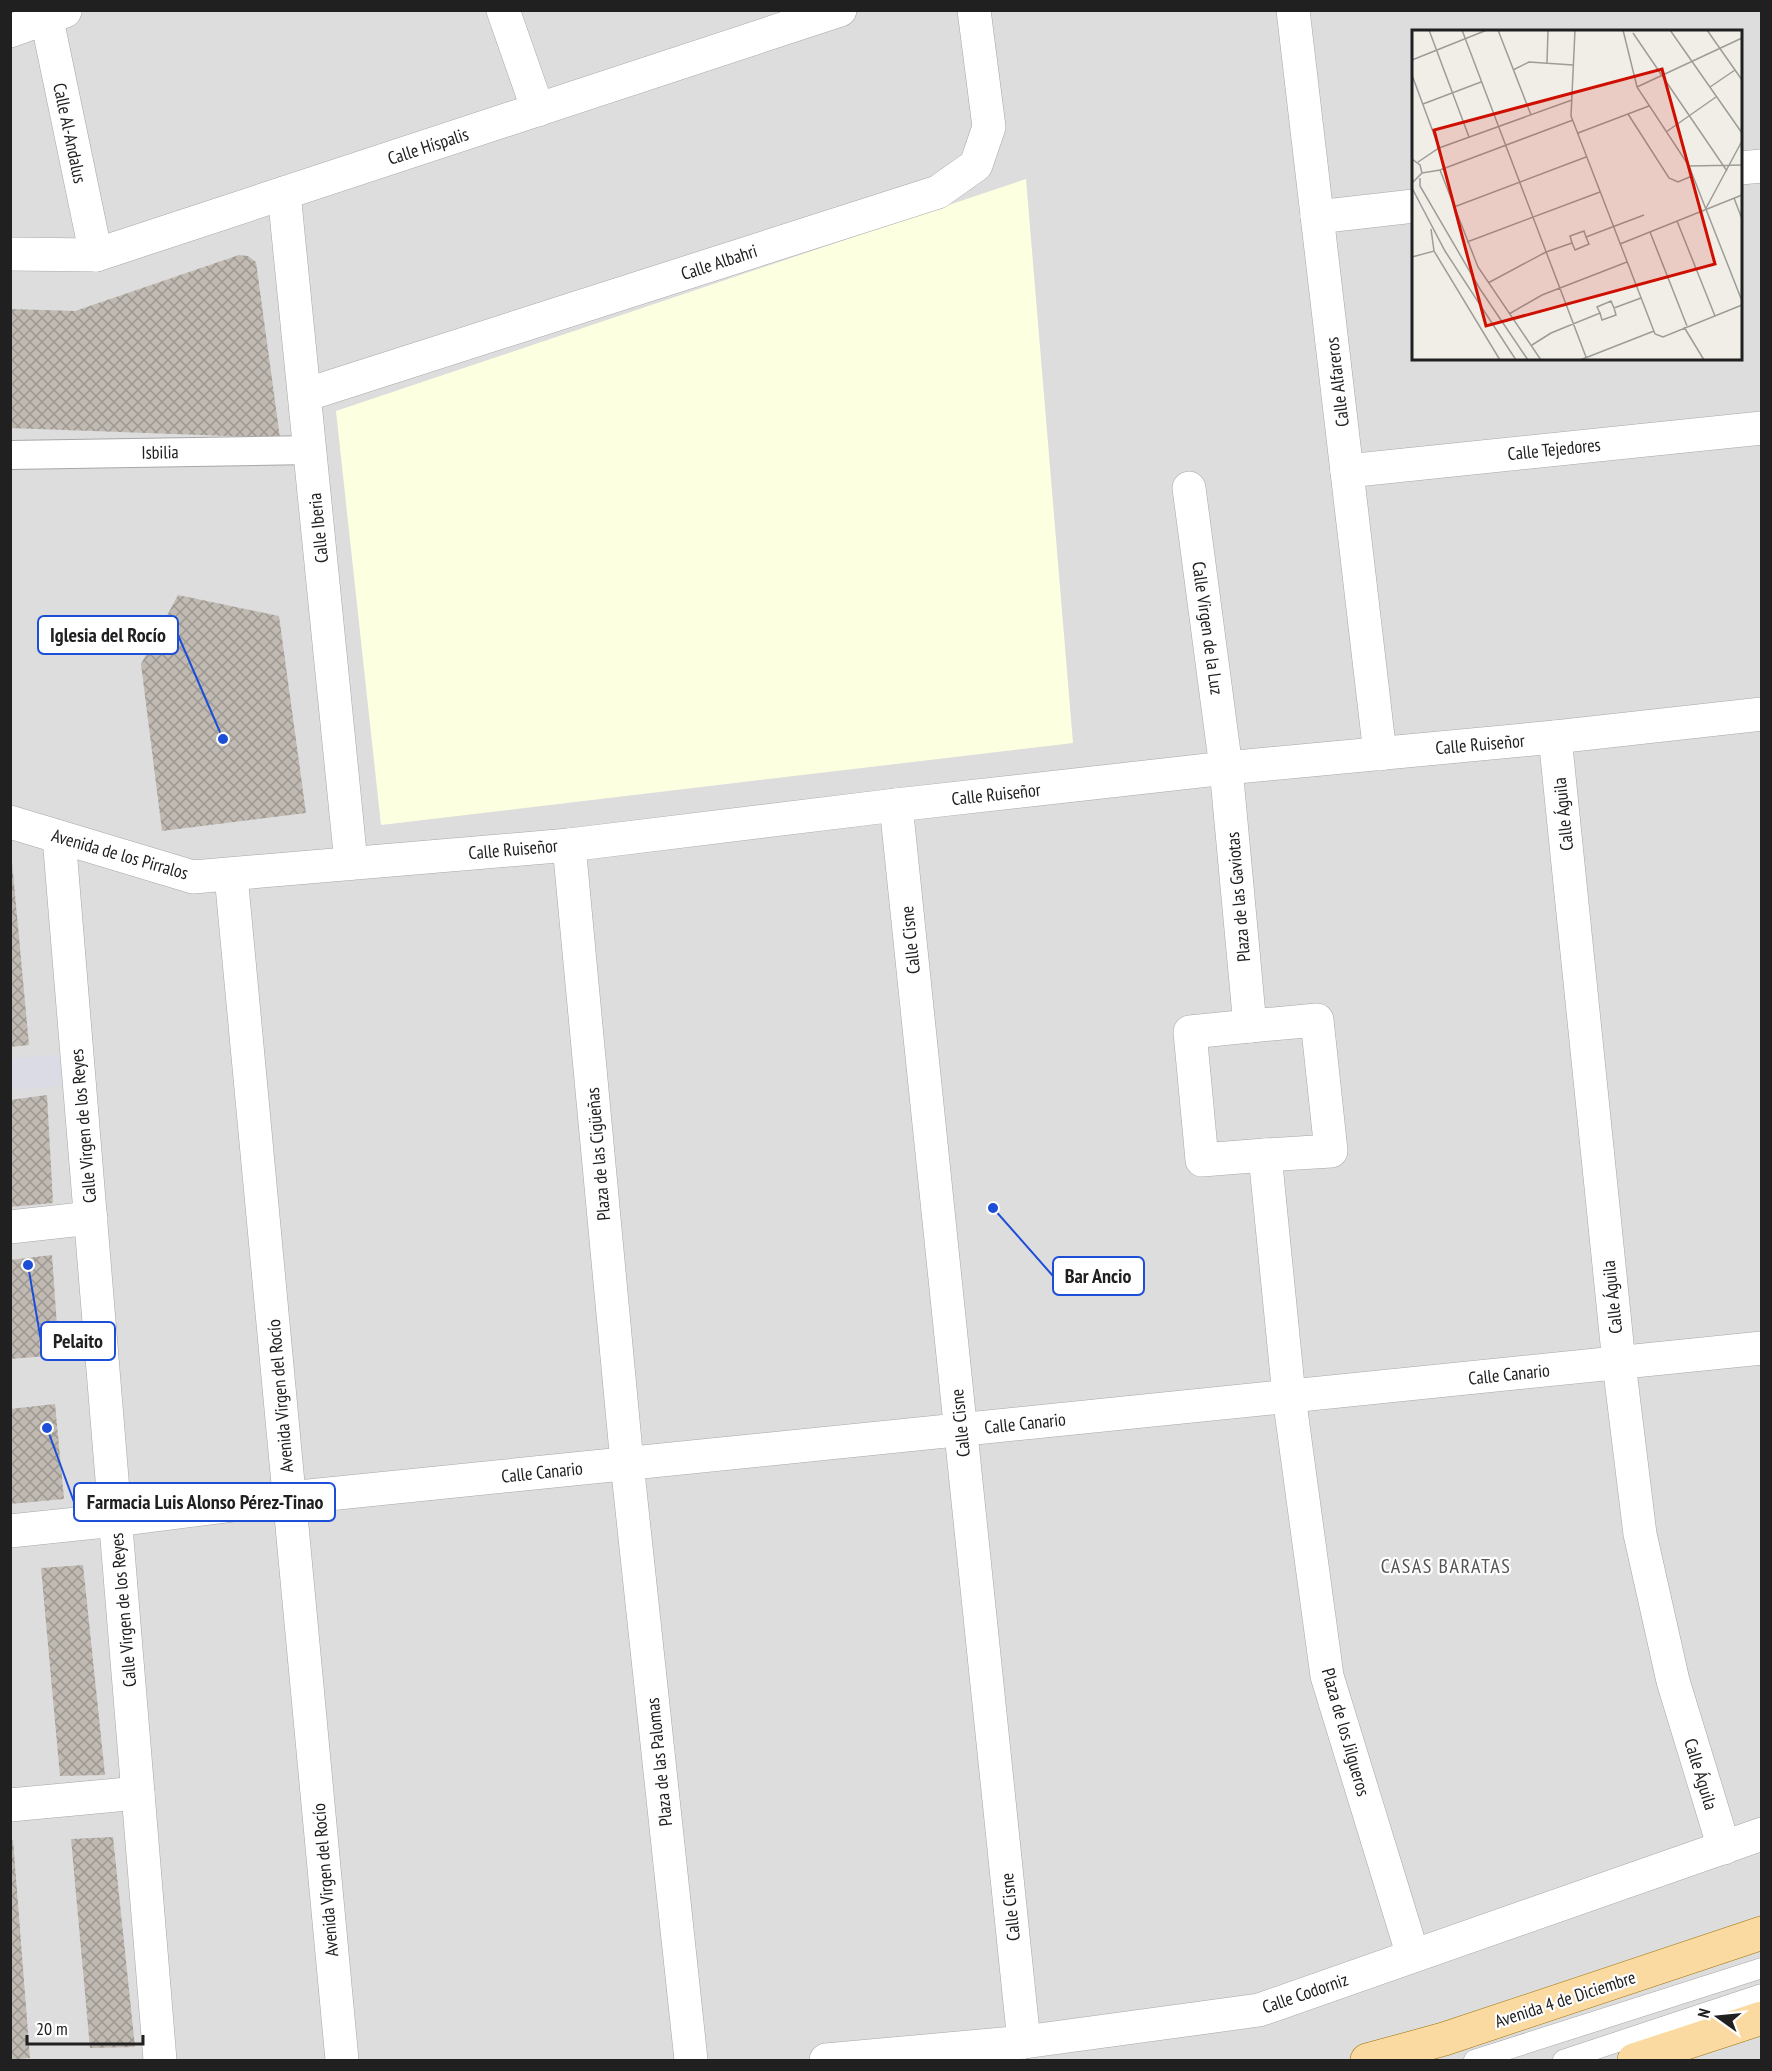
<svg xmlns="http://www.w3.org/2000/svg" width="1772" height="2071" font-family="'PT Sans Narrow',sans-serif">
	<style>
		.residential { fill: #dedddd; fill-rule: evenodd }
		.education { fill: #fdffe1 }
		.plaza { fill: #dbdbe6 }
		.building { fill: url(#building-cross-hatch) }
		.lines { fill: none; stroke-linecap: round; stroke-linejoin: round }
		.service-casing { stroke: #a7a7a7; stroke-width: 21 }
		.pedestrian-casing { stroke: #a7a7a7; stroke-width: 30 }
		.minor-casing { stroke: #a7a7a7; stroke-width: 34 }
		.tertiary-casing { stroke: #a7a7a7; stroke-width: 34 }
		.primary-casing { stroke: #9b7201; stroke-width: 34 }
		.service { stroke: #fff; stroke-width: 20 }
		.pedestrian { stroke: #fff; stroke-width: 28 }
		.minor { stroke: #fff; stroke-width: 33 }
		.tertiary { stroke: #fff; stroke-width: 33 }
		.primary { stroke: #fbdaa1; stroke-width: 33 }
		.labels { text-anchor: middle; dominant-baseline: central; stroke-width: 4.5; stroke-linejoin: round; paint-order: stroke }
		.street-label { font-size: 18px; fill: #202020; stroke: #fff }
		.neighbourhood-label { font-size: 20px; letter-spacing: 1.5px; fill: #535353; stroke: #fff }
		.inset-road { fill: none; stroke: #9d9c97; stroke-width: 1.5 }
		.view { fill: #ce0f02; fill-opacity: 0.15; stroke: #ce0f02; stroke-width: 3 }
		.inset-edge { fill: none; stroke: #202020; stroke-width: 3 }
		.leader { fill: none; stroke: #1d4ed8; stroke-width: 2 }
		.callout-dot { fill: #1d4ed8; stroke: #fff; stroke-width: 2 }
		.callout { fill: #fff; stroke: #1d4ed8; stroke-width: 2 }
		.callout-label { font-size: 20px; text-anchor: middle; font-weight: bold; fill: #202020 }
	</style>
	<defs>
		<pattern id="building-cross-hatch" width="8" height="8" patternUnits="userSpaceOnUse" patternTransform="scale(1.5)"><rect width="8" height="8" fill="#c1bab3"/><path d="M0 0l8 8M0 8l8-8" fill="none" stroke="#9c9791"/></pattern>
	</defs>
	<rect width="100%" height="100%" fill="#f0eee7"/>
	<path class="residential" d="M11 11H1761V2060H11ZM1414 32H1740V358H1414Z"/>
	<path class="education" d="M1026 179 1073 743 381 825 336 411Z"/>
	<path class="plaza" d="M77 1053 79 1084 11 1090V1059Z"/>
	<g class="building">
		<path d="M239 255 248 256 256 262 280 438 10 428V309L75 311Z"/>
		<path d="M178 595 279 616 306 813 162 831 141 664Z"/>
		<path d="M10 862H12L29 1045 10 1047Z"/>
		<path d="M47 1095 53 1203 10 1207V1100Z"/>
		<path d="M52 1255 59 1355 10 1359V1260Z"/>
		<path d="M55 1404 64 1499 10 1504V1409Z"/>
		<path d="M83 1565 105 1775 60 1776 41 1568Z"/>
		<path d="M113 1837 135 2047 90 2048 71 1839Z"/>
		<path d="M10 1840H13L30 2058 10 2060Z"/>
	</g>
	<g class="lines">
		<defs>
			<g id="service">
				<path d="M1474 2060 1762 1968"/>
				<path d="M1563 2060 1762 1994"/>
			</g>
			<path id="pedestrian" d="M10 455 310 450"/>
			<g id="minor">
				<path d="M45 10 96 255"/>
				<path d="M503 10 538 110"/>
				<path d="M1293 10 1380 754"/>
				<path d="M10 31 65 11"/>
				<path d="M1740 168 1762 166"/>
				<path d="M284 193 351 863"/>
				<path d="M1317 217 1414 206"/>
				<path d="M10 254 96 255 840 10"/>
				<path d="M305 395 938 192 976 165 989 127 974 10"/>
				<path d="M1347 471 1762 428"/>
				<path d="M1189 488 1226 768 1250 1026 1190 1032 1202 1160 1265 1155"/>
				<path d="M1555 737 1619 1363 1640 1534 1673 1681 1724 1848"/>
				<path d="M896 805 1024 2042"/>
				<path d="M569 845 627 1463 691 2060"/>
				<path d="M1250 1026 1317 1020 1331 1151 1265 1155 1289 1396 1327 1676 1413 1956"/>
				<path d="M10 1227 91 1218"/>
				<path d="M10 1531 115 1520 289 1498 1762 1348"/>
				<path d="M10 1805 138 1793"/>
				<path d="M826 2060 1024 2042 1259 2010 1762 1834"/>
			</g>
			<g id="tertiary">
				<path d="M10 822 193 877 569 845 896 805 1226 768 1555 737 1762 714"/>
				<path d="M59 837 160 2060"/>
				<path d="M231 875 342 2060"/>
			</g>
			<g id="primary">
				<path d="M1367 2060 1444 2039 1762 1933"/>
				<path d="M1634 2060 1762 2018"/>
			</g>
		</defs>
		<use href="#service" class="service-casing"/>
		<use href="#pedestrian" class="pedestrian-casing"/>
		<use href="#minor" class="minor-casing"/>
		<use href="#tertiary" class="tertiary-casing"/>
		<use href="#primary" class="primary-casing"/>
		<use href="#service" class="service"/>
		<use href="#pedestrian" class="pedestrian"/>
		<use href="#minor" class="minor"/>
		<use href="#tertiary" class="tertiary"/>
		<use href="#primary" class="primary"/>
	</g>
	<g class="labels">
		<g class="street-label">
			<text transform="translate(70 133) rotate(78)">Calle Al-Andalus</text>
			<text transform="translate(428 146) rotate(-18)">Calle Híspalis</text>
			<text transform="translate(719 262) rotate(-18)">Calle Albahri</text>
			<text transform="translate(1337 382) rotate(-97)">Calle Alfareros</text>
			<text transform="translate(1554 449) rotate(-6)">Calle Tejedores</text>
			<text transform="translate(160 452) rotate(-1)">Isbilia</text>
			<text transform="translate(318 528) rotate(-96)">Calle Iberia</text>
			<text transform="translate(1208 628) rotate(82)">Calle Virgen de la Luz</text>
			<text transform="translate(1480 744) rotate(-5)">Calle Ruiseñor</text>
			<text transform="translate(996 794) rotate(-6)">Calle Ruiseñor</text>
			<text transform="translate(1563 814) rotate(-96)">Calle Águila</text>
			<text transform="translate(513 849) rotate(-5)">Calle Ruiseñor</text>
			<text transform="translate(120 854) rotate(16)">Avenida de los Pirralos</text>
			<text transform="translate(1238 897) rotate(-95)">Plaza de las Gaviotas</text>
			<text transform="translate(910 940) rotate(-96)">Calle Cisne</text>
			<text transform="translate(83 1126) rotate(-95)">Calle Virgen de los Reyes</text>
			<text transform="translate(598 1154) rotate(-95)">Plaza de las Cigüeñas</text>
			<text transform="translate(1612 1297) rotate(-96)">Calle Águila</text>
			<text transform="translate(1509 1374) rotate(-6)">Calle Canario</text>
			<text transform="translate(280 1396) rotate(-95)">Avenida Virgen del Rocío</text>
			<text transform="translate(960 1423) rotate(-96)">Calle Cisne</text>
			<text transform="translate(1025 1423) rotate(-6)">Calle Canario</text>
			<text transform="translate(542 1472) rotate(-6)">Calle Canario</text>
			<text transform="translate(123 1610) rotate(-95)">Calle Virgen de los Reyes</text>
			<text transform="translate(1346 1732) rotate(74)">Plaza de los Jilgueros</text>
			<text transform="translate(659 1762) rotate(-96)">Plaza de las Palomas</text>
			<text transform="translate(1701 1774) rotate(73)">Calle Águila</text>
			<text transform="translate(325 1880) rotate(-95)">Avenida Virgen del Rocío</text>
			<text transform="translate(1010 1907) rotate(-96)">Calle Cisne</text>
			<text transform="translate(1305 1993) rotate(-19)">Calle Codorniz</text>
			<text transform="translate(1565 1999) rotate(-18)">Avenida 4 de Diciembre</text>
		</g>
		<g class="neighbourhood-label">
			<text x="1446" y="1566">CASAS BARATAS</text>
		</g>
	</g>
	<g transform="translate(1412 30)">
		<rect width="330" height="330" fill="#f0eee7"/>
		<path class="inset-road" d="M17 0 57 107M50 0 174 327M86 0 119 85M163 0 159 86 243 304 251 307 330 275M211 0 225 57 277 136 330 271M258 0 330 103M295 0 330 50M221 3 315 141M0 30 75 0M135 33 136 0M101 40 117 32 161 35M0 45 27 118M225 57 330 8M298 57 323 40M11 74 69 52M216 84 257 148 266 152 280 146M254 102 304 67M166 103 237 76M0 129 8 135 10 143 0 153M6 132 27 118 160 70M277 136 330 135M28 140 66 237 129 330M10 143 28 140 161 90M8 148V156L68 259 116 330M0 158 33 221 104 330M322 168 330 189M42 177 174 127M293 180 330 111M265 191 303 286M19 199 22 221M238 202 275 296M55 212 188 162M160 213 158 206 172 201 174 207 232 185M208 214 330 165M0 227 22 221 88 330M76 253 134 222 160 213 163 220 177 214 174 207M188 283 185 277 199 271 202 278 229 268M97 284 130 265 215 232M272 297 292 330M120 315 139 303 188 283 190 290 204 285 202 278M168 330 242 301"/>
		<path class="view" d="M250 39 303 234 74 296 22 100Z"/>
		<rect width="330" height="330" class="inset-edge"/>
	</g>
	<path class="leader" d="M223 739L178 635M993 1208L1053 1276M28 1265L41 1341M47 1428L74 1502"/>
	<g class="callout-dot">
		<circle cx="223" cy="739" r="6"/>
		<circle cx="993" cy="1208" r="6"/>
		<circle cx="28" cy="1265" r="6"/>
		<circle cx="47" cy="1428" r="6"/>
	</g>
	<g class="callout">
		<rect x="38" y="616" width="140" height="38" rx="6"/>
		<rect x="1053" y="1257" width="91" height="38" rx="6"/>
		<rect x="41" y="1322" width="74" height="38" rx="6"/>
		<rect x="74" y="1483" width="261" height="38" rx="6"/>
	</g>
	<g class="callout-label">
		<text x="108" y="642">Iglesia del Rocío</text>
		<text x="1098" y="1283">Bar Ancio</text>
		<text x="78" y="1348">Pelaito</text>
		<text x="205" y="1509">Farmacia Luis Alonso Pérez-Tinao</text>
	</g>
	<rect width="1772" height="2071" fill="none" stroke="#202020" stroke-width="24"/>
	<g transform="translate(1718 2017) rotate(285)" stroke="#ffffff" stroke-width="4.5" paint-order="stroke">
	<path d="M0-4.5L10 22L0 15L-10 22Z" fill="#202020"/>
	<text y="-9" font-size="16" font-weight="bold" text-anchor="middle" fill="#202020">N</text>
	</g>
	<path d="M27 2035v9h116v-9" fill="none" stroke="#202020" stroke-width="3"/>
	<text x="36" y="2035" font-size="18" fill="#202020" stroke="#ffffff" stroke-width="4.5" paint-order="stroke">20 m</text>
</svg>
